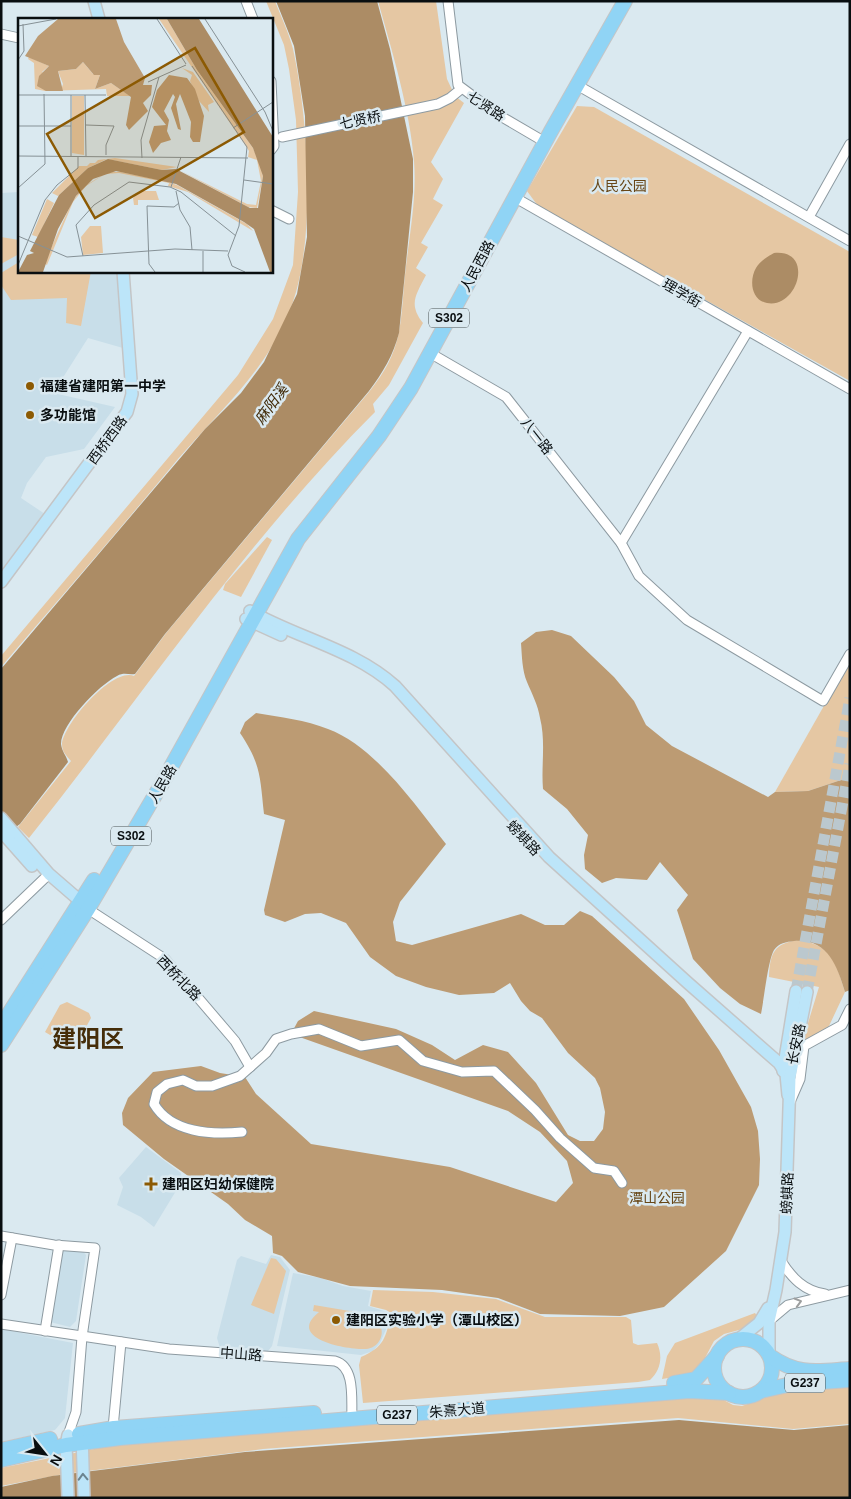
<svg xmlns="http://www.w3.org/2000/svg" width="851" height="1499" font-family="Arial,'Noto Sans SC',sans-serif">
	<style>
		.built { fill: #c8dee9 }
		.green { fill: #e5c7a3 }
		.forest { fill: #bc9b73 }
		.water { fill: #ac8c65 }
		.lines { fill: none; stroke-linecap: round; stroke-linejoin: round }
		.major-tunnel { stroke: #bbc8ce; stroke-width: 11; stroke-dasharray: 11 5.5; stroke-linecap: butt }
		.minor-casing { stroke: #8d9aa1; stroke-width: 11 }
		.major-casing { stroke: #c4c5c6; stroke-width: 14 }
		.highway-casing { stroke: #c4c5c6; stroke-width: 16 }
		.minor { stroke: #fff; stroke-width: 9 }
		.major { stroke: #bce5f9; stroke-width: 11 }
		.highway { stroke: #90d4f5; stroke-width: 14 }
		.oneway { stroke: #9d9f9f }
		.oneway2 { stroke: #6b8490 }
		.poi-dot { fill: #8c5a03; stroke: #dae9f0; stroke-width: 2 }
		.labels { text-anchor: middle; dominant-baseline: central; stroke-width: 5; stroke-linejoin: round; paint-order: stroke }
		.shield { fill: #dae9f0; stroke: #485053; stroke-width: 1 }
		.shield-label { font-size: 12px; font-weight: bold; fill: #090e10 }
		.street-label { font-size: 14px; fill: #090e10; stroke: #dae9f0 }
		.park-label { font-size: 14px; fill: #674616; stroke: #dae9f0 }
		.poi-label { font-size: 14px; font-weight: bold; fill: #090e10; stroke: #dae9f0; text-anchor: start }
		.water-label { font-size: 15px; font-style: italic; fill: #412a08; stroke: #dae9f0 }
		.town-label { font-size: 24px; font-weight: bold; fill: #452d09; stroke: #dae9f0 }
		.inset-road { fill: none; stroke: #869196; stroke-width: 1 }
		.view { fill: #8c5a03; fill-opacity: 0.15; stroke: #8c5a03; stroke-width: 2.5 }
		.inset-edge { fill: none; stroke: #090e10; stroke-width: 2.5 }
	</style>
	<rect width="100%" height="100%" fill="#dae9f0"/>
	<g class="built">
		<path d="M19 192V271H118L123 348 88 338 62 379 58 394 115 407 84 449 46 457 27 483 21 498 45 514 1 572V193Z"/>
		<path d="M146 1147 181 1173 182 1181 154 1227 141 1217 117 1205 123 1187 119 1178Z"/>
		<path d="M57 1249H81L86 1255 76 1321 70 1327 50 1322Z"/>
		<path d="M271 1255 280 1257 290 1270 272 1346 268 1351 220 1348 217 1338 237 1260 241 1256 266 1264Z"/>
		<path d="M293 1273 321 1278 343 1286 371 1291 368 1306 390 1313 387 1327 380 1343 373 1351 361 1355 277 1346Z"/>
		<path d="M1 1329 73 1343 65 1418 55 1430 1 1442Z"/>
	</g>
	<g class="green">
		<path d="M266 1H275C281 17 289 33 293 49 308 118 315 224 296 292 277 361 223 407 178 459 120 529 60 598 1 667V656L238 375 273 319 293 265 298 192 296 120 289 69 284 45Z"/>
		<path d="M378 1H436L447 79 455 96 464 103 431 162 443 179 433 199 443 205 421 243 428 247 416 268 426 275C416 295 408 304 423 323L389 385 373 404 375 412C245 542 143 695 29 838L18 827 71 761C66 755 62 752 62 744 64 723 113 667 134 676L167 632 369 392C403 350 400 326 405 275 409 237 417 199 414 161 410 110 392 51 378 1Z"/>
		<path d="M577 106 594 107 850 252V381L538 206 527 191Z"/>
		<path d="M1 237 19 240V254L1 264Z"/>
		<path d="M19 262V271H91L81 326 66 323 67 298 11 300 1 285V273Z"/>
		<path d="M267 537 272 540 241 597 223 590 225 584Z"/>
		<path d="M850 660V777L808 791 775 792Z"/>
		<path d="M799 940C832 945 836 963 845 992L829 1026 801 1046 819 987 769 977C770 953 774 943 799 940Z"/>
		<path d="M67 1002 89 1013 91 1018 75 1047 72 1048 45 1032 60 1005Z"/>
		<path d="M271 1258 276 1259 286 1271 274 1314 251 1305Z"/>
		<path d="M373 1290 433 1292 496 1299 545 1317H626L631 1320 633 1343 638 1345 657 1343C663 1356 661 1370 650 1380L638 1382 363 1403 359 1365 361 1357C384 1347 386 1338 391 1313L386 1310 370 1306Z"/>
		<path d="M314 1305 385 1317 384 1324 379 1323C386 1334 379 1348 366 1349 348 1350 285 1339 319 1312L313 1311Z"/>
		<path d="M755 1313 757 1316 750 1327 724 1334 714 1341 699 1369 693 1374 662 1379 667 1356 675 1343Z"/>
		<path d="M850 1383V1424L793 1429 678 1418 263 1449 64 1474 1 1486V1468L104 1447 275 1428 693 1394 718 1397 733 1405 742 1406 788 1390Z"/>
	</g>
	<g class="forest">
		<path d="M552 630 571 636 614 677 634 701 646 725 672 746 768 797 775 792 808 791 850 777V990L845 992C837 965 827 938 794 941 786 942 779 943 774 950 768 960 764 1000 761 1014L740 1004 720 988 693 959 677 910 688 895 660 862 647 880 616 878 602 883 585 869 584 855 588 835 567 809 543 789C541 765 546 742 540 718 538 705 532 694 527 682 522 670 522 656 521 643L536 632Z"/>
		<path d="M256 713C280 717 306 720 328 729 376 747 415 805 446 844L400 902 393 922 396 941 412 945 521 914 545 925H564L580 911 592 916 684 999 719 1050 751 1107 758 1131 760 1159 759 1185 726 1251 664 1307 620 1316 540 1314 498 1298 442 1290 350 1286 298 1272 282 1256 273 1253 272 1236 245 1220 228 1204 164 1159 123 1125 122 1113 128 1098 153 1072 201 1066 220 1073 245 1077 256 1094 311 1144 450 1167 556 1202 573 1183 567 1161 540 1132 508 1111 291 1034 298 1021 314 1011 396 1029 432 1045 455 1060 483 1045 508 1052 536 1083 568 1135 580 1141H594L603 1129 605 1112 600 1088 595 1078 568 1053 542 1018 530 1011 521 1001 510 983 494 993 459 995 426 987 396 976 370 957 346 923 321 913 305 914 285 922 265 915 264 910 285 820 264 814C260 777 261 764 240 733L245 722Z"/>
	</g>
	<g class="water">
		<path d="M276 1H377L390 49 413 159V192L399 333C393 356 383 372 369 391L165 634 135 674C128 675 124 672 117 676 99 685 61 724 61 744 62 752 66 755 68 762L20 824 1 838V669L205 429 241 393 264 362 297 294 307 237 305 116 294 46Z"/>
		<path d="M774 253C815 249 798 309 767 303 751 300 749 280 756 268 760 261 767 257 774 253Z"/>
		<path d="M679 1420 794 1430 850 1425V1498H1V1487L52 1476 245 1452Z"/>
	</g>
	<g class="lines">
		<g class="major-tunnel">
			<path d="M796 991 850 698"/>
			<path d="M807 992 850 764"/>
		</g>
		<defs>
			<g id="minor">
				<path d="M246 1 253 19"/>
				<path d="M448 1 458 85 497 114 538 138"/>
				<path d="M1 34 19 38"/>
				<path d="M271 81 274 146 271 150"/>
				<path d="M577 85 850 241"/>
				<path d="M282 137 438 104 450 98 461 89"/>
				<path d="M514 197 850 389"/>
				<path d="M271 210 289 219"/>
				<path d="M809 217 850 144"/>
				<path d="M430 353 506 397 621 543 639 576 687 620 823 701 850 654"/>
				<path d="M621 543 748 331"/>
				<path d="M88 909 165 959 235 1041 250 1067"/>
				<path d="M1 920 49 874"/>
				<path d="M790 1102 800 1079 804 1046 842 1025 850 1009"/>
				<path d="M242 1132C212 1135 171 1133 154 1104L157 1092 167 1084 183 1080 196 1086H212L240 1076 266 1053 276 1039 291 1034 319 1029 361 1046 399 1040 423 1061 462 1072 494 1071 535 1110 560 1138 594 1168 614 1171 622 1183"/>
				<path d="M1 1236 54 1245 95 1248 82 1337 76 1412 68 1435"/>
				<path d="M781 1261C792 1278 804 1291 825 1294"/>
				<path d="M1 1295 12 1238"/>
				<path d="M769 1321 788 1305 850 1290"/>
				<path d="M1 1324 169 1349 335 1361C356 1367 351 1401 352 1419"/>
				<path d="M45 1331 59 1245"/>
				<path d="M113 1428 121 1342"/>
			</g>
			<g id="major">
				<path d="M94 1 99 19"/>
				<path d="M1 582 127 412 132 394 123 271"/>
				<path d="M250 611C297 638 354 649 395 686L549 857 688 983 779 1063 786 1074 788 1095"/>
				<path d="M246 619 281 635"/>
				<path d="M1 818 49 874 86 906"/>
				<path d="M1 831 32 866"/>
				<path d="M783 1071 796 991"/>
				<path d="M739 1339 759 1323 768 1308"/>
				<path d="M769 1354V1321L776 1290 785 1232 790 1077 807 992"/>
				<path d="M82 1435 84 1498"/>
				<path d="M68 1498 66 1445 68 1435"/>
			</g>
			<g id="highway">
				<path d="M1 1026 94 880"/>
				<path d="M1 1045 88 909 161 785 298 539 379 436 411 388 551 131 625 1"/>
				<circle cx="743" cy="1368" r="29"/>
				<path d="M770 1356C798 1376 818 1371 850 1369"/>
				<path d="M674 1383 696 1379 717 1356"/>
				<path d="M761 1391 792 1384 850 1380"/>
				<path d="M79 1434 114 1428 314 1413"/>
				<path d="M1 1450 50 1439"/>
				<path d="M1 1460 66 1445 120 1438 689 1391 729 1393"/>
			</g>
		</defs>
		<use href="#minor" class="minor-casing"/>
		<use href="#major" class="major-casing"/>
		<use href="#highway" class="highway-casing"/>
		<use href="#minor" class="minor"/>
		<use href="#major" class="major"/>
		<use href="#highway" class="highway"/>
	</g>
	<defs><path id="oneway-chevron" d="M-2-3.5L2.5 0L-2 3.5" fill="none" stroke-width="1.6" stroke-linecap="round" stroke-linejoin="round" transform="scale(1.25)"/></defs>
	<use class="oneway" href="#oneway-chevron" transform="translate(798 1302) rotate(-16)"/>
	<use class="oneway2" href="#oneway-chevron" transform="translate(83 1477) rotate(-92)"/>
	<g class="poi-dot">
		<circle cx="30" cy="386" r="5"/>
		<circle cx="30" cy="415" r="5"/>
		<path d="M148.5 1176.5h5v5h5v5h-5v5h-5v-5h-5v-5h5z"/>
		<circle cx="336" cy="1320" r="5"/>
	</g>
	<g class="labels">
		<g class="shield">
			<rect x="429" y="308.5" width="40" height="19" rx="4"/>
			<rect x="111" y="826.5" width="40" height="19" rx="4"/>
			<rect x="785" y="1373.5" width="40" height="19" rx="4"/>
			<rect x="377" y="1405.5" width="40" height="19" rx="4"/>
		</g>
		<g class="shield-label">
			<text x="449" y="318">S302</text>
			<text x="131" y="836">S302</text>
			<text x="805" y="1383">G237</text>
			<text x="397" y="1415">G237</text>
		</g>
		<g class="street-label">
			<text transform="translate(486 106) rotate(33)">七贤路</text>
			<text transform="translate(360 120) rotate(-12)">七贤桥</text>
			<text transform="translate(477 266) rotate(-62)">人民西路</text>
			<text transform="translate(682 293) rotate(30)">理学街</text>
			<text transform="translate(537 436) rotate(52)">八一路</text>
			<text transform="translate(107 440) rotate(-54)">西桥西路</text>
			<text transform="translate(162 784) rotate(-60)">人民路</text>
			<text transform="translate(524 838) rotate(47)">螃蜞路</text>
			<text transform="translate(179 978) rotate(46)">西桥北路</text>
			<text transform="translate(796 1044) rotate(-78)">长安路</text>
			<text transform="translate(787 1193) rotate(-87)">螃蜞路</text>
			<text transform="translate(241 1354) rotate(4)">中山路</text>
			<text transform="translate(457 1410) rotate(-5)">朱熹大道</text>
		</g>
		<g class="park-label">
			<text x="619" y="186">人民公园</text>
			<text x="657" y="1198">潭山公园</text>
		</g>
		<g class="poi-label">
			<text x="40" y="386">福建省建阳第一中学</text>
			<text x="40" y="415">多功能馆</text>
			<text x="162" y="1184">建阳区妇幼保健院</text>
			<text x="346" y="1320">建阳区实验小学（潭山校区）</text>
		</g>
		<g class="water-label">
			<text transform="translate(271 404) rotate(-54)">麻阳溪</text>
		</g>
		<g class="town-label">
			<text x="88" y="1038">建阳区</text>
		</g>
	</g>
	<g transform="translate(18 18)">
		<rect width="255" height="255" fill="#dae9f0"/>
		<path d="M141 1H149L179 52 235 130 243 148 245 158 239 190 230 189 161 152 229 186 238 187 243 163 239 142 230 139 231 133ZM11 39 31 48 24 54 43 72 45 66 40 53 58 51 65 44 75 56 82 57 77 71 93 65 112 78H89L88 71 27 73 17 71 16 45 10 41ZM164 50 175 54 196 84 190 87 191 94 181 83 172 63 174 57ZM54 78H66V137L54 135ZM97 140 159 149 144 152 89 141 70 150 40 178 34 175 61 148H69L72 145H77L80 142ZM90 154H103L147 163 159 167 229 206 235 213 170 174 150 168 151 165 101 155 87 156 68 168 55 184 29 247 26 245 54 184 65 169ZM122 173H138L141 182H120V187H116L115 180ZM29 181 36 185 20 219 14 217ZM72 208H83L85 235 65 237 63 219Z" fill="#e5c7a3"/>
		<path d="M40 1H98L106 24 127 60 125 67H134L133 77 125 85 130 93 111 112 108 107 113 79 93 65 77 71 82 57H76L65 44 58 51 40 53 45 73H28L19 68 21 58 31 48 7 38 20 18ZM151 57 169 60 177 71 186 98 182 124H175L172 119 173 104 162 76 158 86 163 112 160 111 153 90 157 79 155 76 146 93 151 102 149 113 153 122 143 125 135 135 131 124 136 108 148 107 134 89 139 72Z" fill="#bc9b73"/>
		<path d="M149 1H181L255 119V254H252L236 211 226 204 158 166 98 153 75 161 58 178 40 211 25 254H0L9 237 16 235 12 233 41 177 70 150 90 141 144 152 158 151 232 190H240L245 158 235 130 179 52Z" fill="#ac8c65"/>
		<path class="inset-road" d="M139 1 168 46M187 1 247 94 255 113M0 8 38 1M0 42 6 33 5 6M174 48 229 129 221 208 210 237 214 248 227 254M130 64 168 47M0 77H88M53 77V138M67 77 68 138M68 107 96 108 88 127V137M0 108H53M215 110 255 84M0 138 230 140M124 140 123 122 141 59M226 162 255 166M153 169 163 139M0 170 27 146 26 76M158 173 162 192 172 209 174 232M0 218 49 239 157 231 210 233M185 233V254M65 238 58 207 76 187 111 164 152 169 163 174 218 218M0 247 27 182 39 167 60 150V139M137 254 131 246 129 188 156 189 161 185"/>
		<path class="view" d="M177 30 226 114 77 200 29 116Z"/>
		<rect width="255" height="255" class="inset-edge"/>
	</g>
	<rect width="851" height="1499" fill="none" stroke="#090e10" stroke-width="5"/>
	<g transform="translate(45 1454) rotate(120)" stroke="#dae9f0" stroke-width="4" paint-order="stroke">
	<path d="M0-4L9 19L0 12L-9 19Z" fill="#090e10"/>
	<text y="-8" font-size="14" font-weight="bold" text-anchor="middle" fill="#090e10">N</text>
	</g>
</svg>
